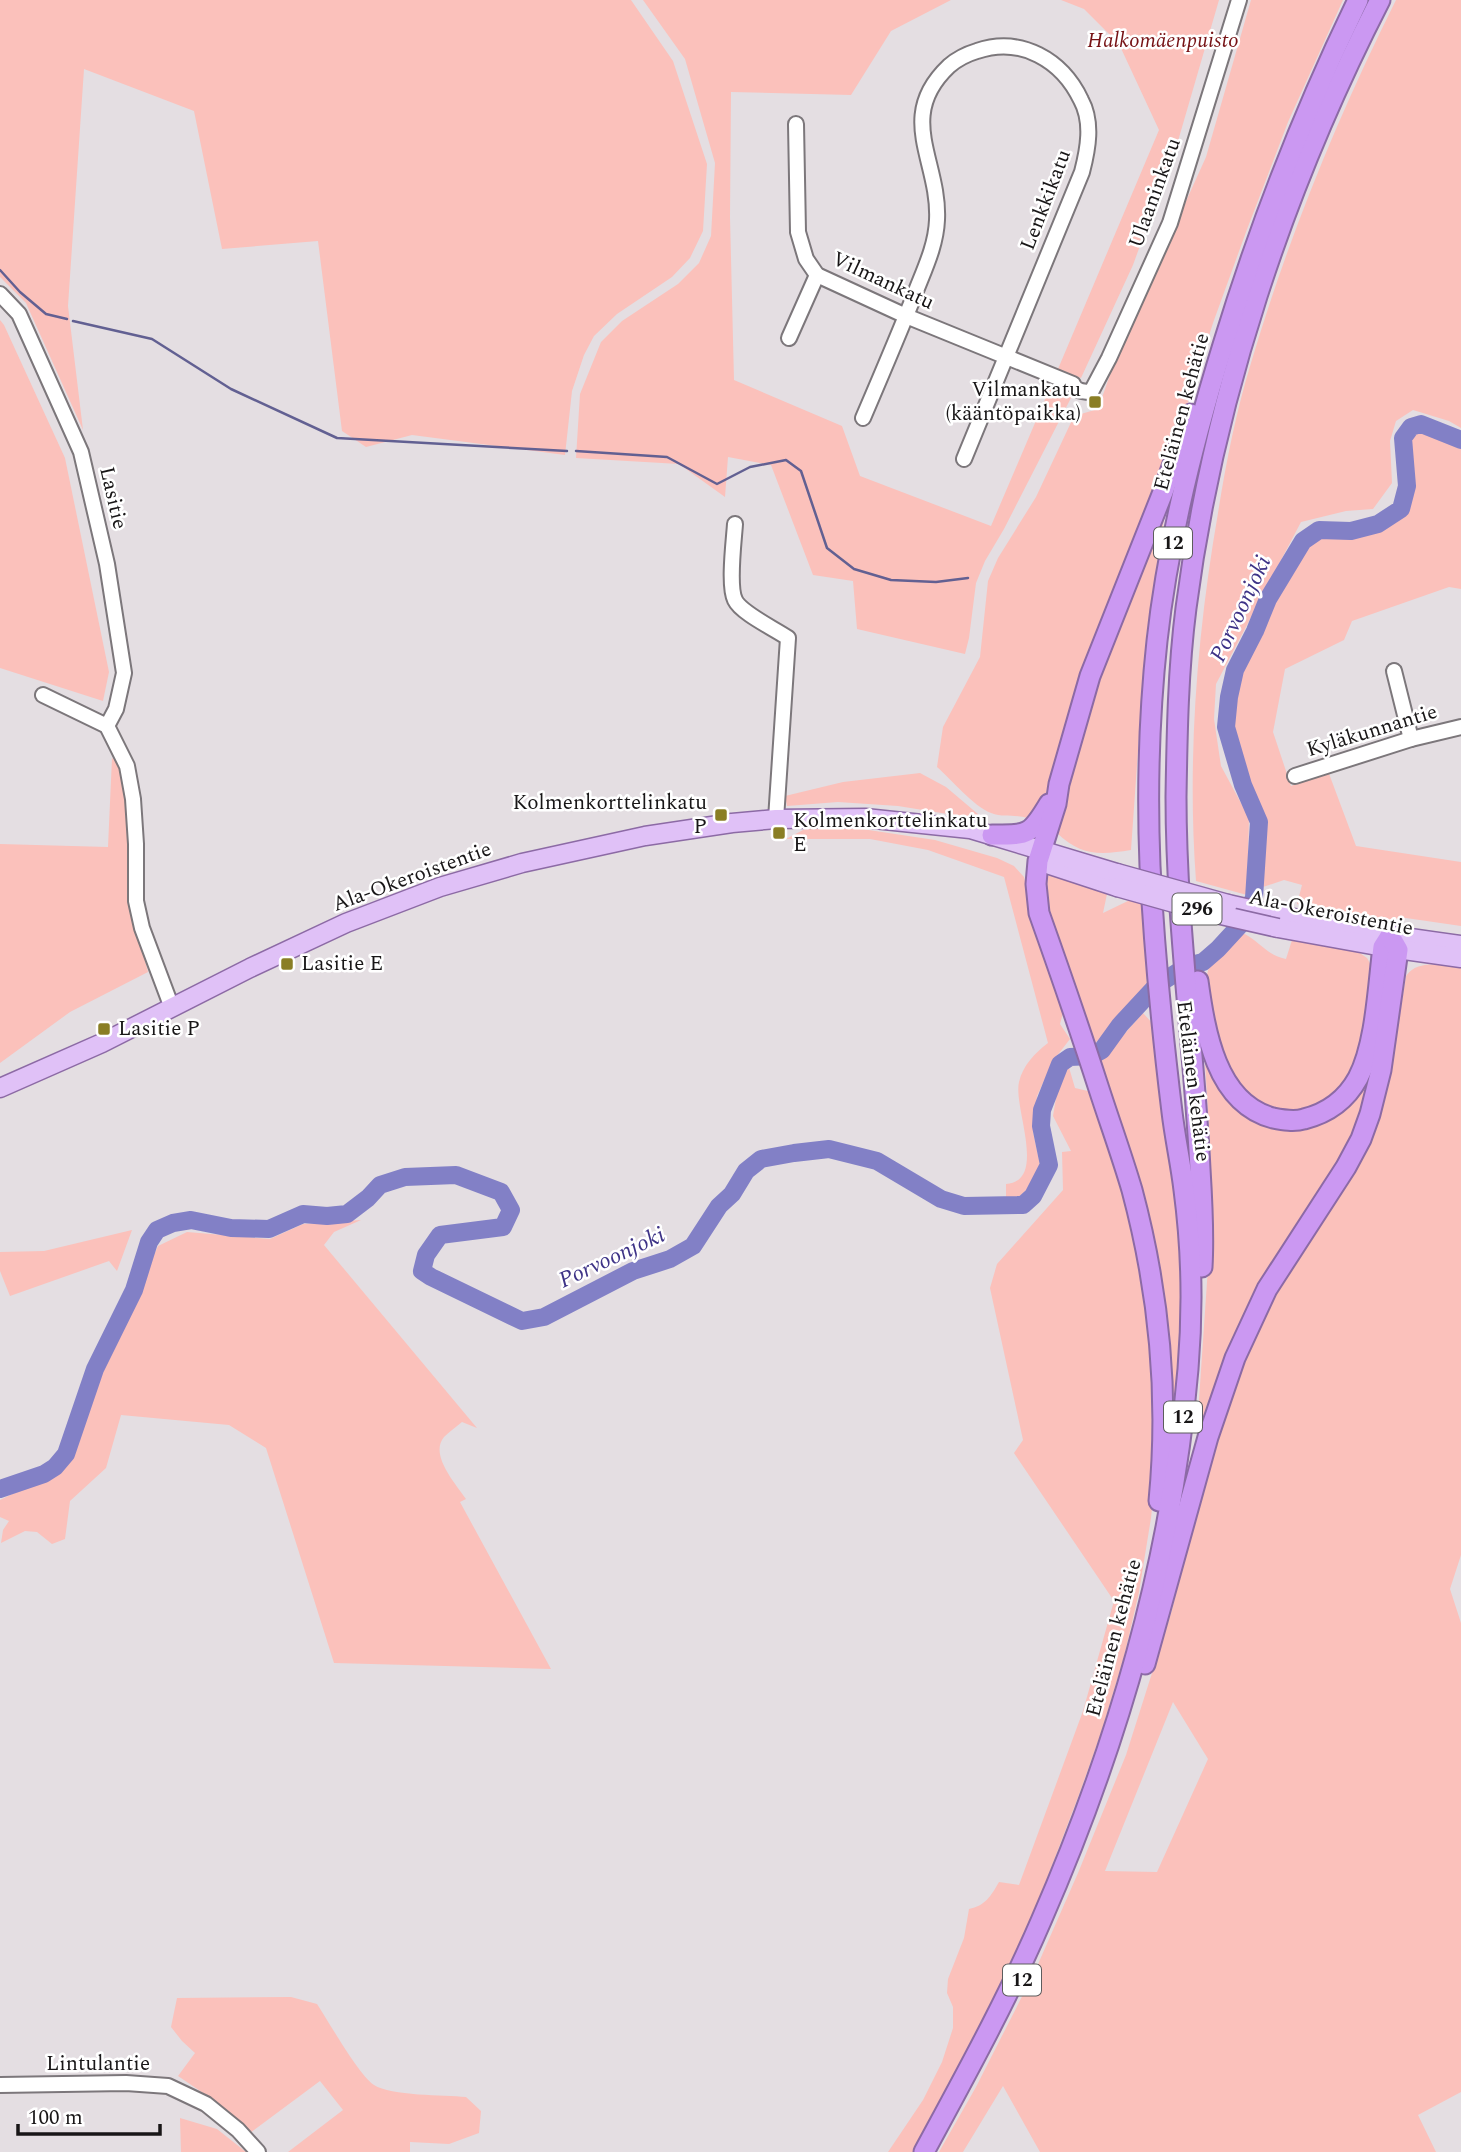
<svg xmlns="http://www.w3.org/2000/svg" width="1461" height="2152" font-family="Spectral,serif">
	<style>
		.green { fill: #fbc1bb; fill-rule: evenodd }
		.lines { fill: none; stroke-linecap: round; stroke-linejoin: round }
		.stream { stroke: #626092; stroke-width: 2.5 }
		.river { stroke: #8280c6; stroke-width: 18 }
		.minor-casing { stroke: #7c777b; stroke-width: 18 }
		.major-casing { stroke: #8c6aa5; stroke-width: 21 }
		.highway-casing { stroke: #8c6aa5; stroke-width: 23 }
		.minor { stroke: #fff; stroke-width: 14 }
		.major { stroke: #e0c1f7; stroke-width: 18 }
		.highway { stroke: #cb98f2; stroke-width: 19 }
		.major-bridge-casing { stroke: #8c6aa5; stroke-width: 21; stroke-linecap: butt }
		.major-bridge { stroke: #e0c1f7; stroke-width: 18 }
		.poi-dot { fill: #8a7e24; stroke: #fff; stroke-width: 2.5 }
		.labels { text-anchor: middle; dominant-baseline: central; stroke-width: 5; stroke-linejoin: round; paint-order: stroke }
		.shield { fill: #fff; stroke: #5d5c5d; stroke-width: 2 }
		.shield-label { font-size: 19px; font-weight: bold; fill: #181617 }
		.park-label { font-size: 21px; font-style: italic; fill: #761215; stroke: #fff }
		.street-label { font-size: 21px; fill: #181617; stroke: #fff }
		.poi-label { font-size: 21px; fill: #181617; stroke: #fff; text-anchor: start }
		.water-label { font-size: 23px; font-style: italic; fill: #3e3387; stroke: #fff }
	</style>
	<rect width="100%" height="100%" fill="#e4dee2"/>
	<g class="green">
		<path d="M0 0H631L673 61 707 164 703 231 690 258 672 277 617 314 594 336 584 355 572 391 565 455 412 435 366 447 342 431 318 241 222 249 194 111 84 69 68 306 83 430 26 303 0 277Z"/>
		<path d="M643 0H951L891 31 851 95 731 92 730 217 734 380 842 426 860 476 991 526 1052 383 1074 392 1004 529 985 561 976 583 969 638 965 654 857 629 853 581 813 575 771 465 728 457 725 497 679 464 576 458 580 394 601 342 622 321 678 284 699 263 711 236 715 163 685 59Z"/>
		<path d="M1061 0H1219L1178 141 1133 265 1081 378 1058 369 1159 130 1119 44 1084 9Z"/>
		<path d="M1251 0H1343L1288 122 1246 232 1213 323 1168 465 1072 702 1044 800 1034 821C1018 812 1007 819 991 813 973 806 952 780 937 767L943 727 980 657 988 581 998 558 1036 497 1074 416 1098 409 1118 352 1206 157Z"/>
		<path d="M1396 0H1461V428L1449 421 1413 410 1396 421 1390 441 1392 483 1373 509 1346 511 1301 522 1216 684 1214 719 1221 766 1249 818 1247 895 1196 881C1187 758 1197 634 1218 513 1226 463 1236 412 1251 363 1288 238 1338 116 1396 0Z"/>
		<path d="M0 320 4 325 65 458 109 672 103 701 0 668Z"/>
		<path d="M1420 432 1461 449V589L1449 587 1352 621 1344 640 1285 669 1273 732 1291 786 1328 771 1356 846 1461 862V926L1406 918 1379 921 1297 904 1302 885 1284 880 1263 887V820L1248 781 1232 721 1236 693 1242 671 1260 634 1272 601 1307 545 1323 537H1351L1378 529 1403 514 1413 484 1409 439 1415 434Z"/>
		<path d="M1164 519 1146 637 1131 850C1100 855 1081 856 1057 833L1099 679 1128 603Z"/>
		<path d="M112 758 122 766 127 800 129 901 148 972 70 1012 0 1063V844L108 847Z"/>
		<path d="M920 773 946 787 985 820 898 806 838 802 787 806 785 796 843 782Z"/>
		<path d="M805 829H862L935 840 997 858 1014 866 1024 877 1031 906 1064 1009 1060 1024 1070 1039 1053 1061 1037 1096 1033 1132 1040 1165 1031 1186 1015 1200H1006V1184C1048 1181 1013 1107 1019 1082 1023 1065 1035 1053 1048 1043L1004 877 928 850 870 839H786Z"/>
		<path d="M1052 874 1107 894 1103 913 1130 900 1142 903 1147 987 1120 1012 1104 1035 1094 1044 1048 916 1044 890 1047 877Z"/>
		<path d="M1243 933C1262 943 1265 954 1286 959L1292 940 1357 951 1367 958 1371 965 1372 981 1361 1056 1341 1093 1319 1108 1295 1115 1252 1103 1224 1064 1206 978 1209 967Z"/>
		<path d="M1439 964 1461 968V1555L1450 1589 1461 1623V2092L1418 2115 1436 2152H1040L1003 2086 963 2152H939L976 2087 1035 1971 1078 1873 1126 1755 1172 1610 1194 1514 1222 1418 1251 1337 1282 1275 1368 1147 1380 1116 1393 1058 1406 976C1415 964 1425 965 1439 964ZM1173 1702 1208 1759 1157 1872 1105 1871Z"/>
		<path d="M1143 1013 1153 1024 1180 1207 1185 1319 1170 1456 1140 1185 1101 1060Z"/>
		<path d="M1205 1062 1210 1064 1223 1090 1300 1126 1371 1063 1372 1086 1356 1134 1203 1430 1197 1429 1210 1238 1211 1162Z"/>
		<path d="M1068 1064 1075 1088 1092 1092 1126 1201 1141 1270 1155 1384V1480L1151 1518 1139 1592 1124 1657 1101 1733 1080 1792 1027 1931 1007 1976 916 2152H888L923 2100 942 2062 953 2028V2007L947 1993 948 1979 964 1938 969 1909C985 1906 991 1896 999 1882L1019 1885 1083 1711 1114 1601 1014 1453 1023 1440 990 1288 997 1264 1063 1190 1062 1152 1071 1151 1053 1116 1060 1074Z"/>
		<path d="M361 1220 334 1232 324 1245 477 1428 462 1422C456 1427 449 1432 444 1437 429 1455 456 1484 466 1499L460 1502 551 1669 334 1663 266 1448 229 1425 121 1415 106 1468 70 1501 65 1539 52 1544 37 1532 25 1531 1 1543 3 1530 9 1521 0 1517V1500L61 1470 73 1456 101 1370 158 1246 187 1232 270 1239 303 1224Z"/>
		<path d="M132 1230 117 1271 109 1261 10 1296 0 1271V1252L44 1251Z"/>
		<path d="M291 1997 317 2004C329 2022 358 2074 374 2085 391 2096 444 2095 466 2097L481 2111 479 2133 449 2144 410 2142V2152H288L343 2110 320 2081 250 2133 215 2101 178 2076 195 2053 182 2041 171 2027 177 1998Z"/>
		<path d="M180 2118 217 2129 246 2152H181Z"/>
	</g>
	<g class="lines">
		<g class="stream">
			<path d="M0 270 20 292 46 314 67 319"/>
			<path d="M73 321 152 339 231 389 337 438 567 451"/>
			<path d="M576 451 667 457 717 484 750 467 786 460 801 471 827 548 854 569 891 580 936 582 968 578"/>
		</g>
		<path class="river" d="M0 1489 44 1474 55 1467 66 1454 95 1369 134 1290 149 1242 157 1230 173 1223 191 1220 231 1228 269 1229 303 1214 327 1216 347 1214 368 1198 380 1185 405 1177 456 1175 501 1192 511 1210 503 1227 440 1235 426 1255 422 1271 431 1277 522 1321 544 1317 633 1271 670 1259 693 1246 719 1206 732 1194 746 1171 761 1159 794 1153 829 1149 877 1161 941 1199 964 1206 1023 1205 1033 1196 1049 1165 1041 1126 1042 1110 1060 1064 1070 1057 1091 1056 1102 1050 1120 1025 1157 985 1187 966 1203 962 1218 949 1241 924 1254 898 1259 822 1243 785 1226 727 1229 697 1235 670 1255 631 1268 599 1303 541 1319 530 1351 531 1378 524 1401 509 1407 486 1403 438 1411 427 1421 424 1461 440"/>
		<defs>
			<g id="minor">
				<path d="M796 124 798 232 806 259 817 275 906 316 1073 384C1075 391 1084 392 1091 392"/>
				<path d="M0 294 19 314 81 452 107 564 124 673 116 709 107 726"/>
				<path d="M789 338 817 275"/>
				<path d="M1091 392 1109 358 1170 223 1239 0"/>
				<path d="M863 418C881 376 899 334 916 291 925 268 936 245 937 220 940 161 895 117 949 66 957 59 967 54 977 51 1021 36 1062 60 1081 100 1093 122 1088 149 1082 172L964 459"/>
				<path d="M735 524C734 540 728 586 735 600 741 613 775 629 788 638L776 819"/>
				<path d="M1394 671 1411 739"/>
				<path d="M43 695 107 726 127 766 133 799 136 844V901L142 928 172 1008"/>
				<path d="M1295 776 1411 739 1461 727"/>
				<path d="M0 2085 126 2083 168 2086 206 2104 238 2130 258 2152"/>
			</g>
			<g id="major">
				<path d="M1050 865 1117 887"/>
				<path d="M1228 904C1305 922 1383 935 1461 945"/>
				<path d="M1278 928 1383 947 1461 958"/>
				<path d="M0 1088 102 1043 250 968 346 923 440 887 522 863 645 836 732 823 776 819 865 818 970 829 1117 873"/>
			</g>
			<g id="highway">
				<path d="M992 835C1028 835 1030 836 1049 804"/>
				<path d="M1198 981C1205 1031 1216 1103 1273 1118 1283 1120 1294 1122 1304 1119 1328 1113 1346 1100 1358 1078 1376 1044 1378 986 1383 947L1390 936"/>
				<path d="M1202 1267C1204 1234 1202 1201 1200 1169 1194 1045 1176 921 1176 797 1177 734 1178 670 1186 608 1213 399 1284 187 1380 0"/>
				<path d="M1159 1501C1169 1398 1159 1291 1132 1190 1122 1156 1110 1123 1099 1089 1080 1030 1060 972 1039 913L1036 884 1038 861 1056 804 1059 784 1090 676 1163 492 1191 414"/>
				<path d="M1145 1664 1208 1437 1235 1358 1267 1289 1346 1167 1361 1139 1370 1114 1381 1070 1398 950 1390 936"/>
				<path d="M924 2152C965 2076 1007 2000 1041 1921 1117 1747 1172 1559 1188 1369 1193 1309 1192 1250 1184 1190 1181 1164 1175 1138 1172 1112 1162 1030 1154 948 1150 866 1147 791 1149 715 1157 641 1168 540 1193 442 1223 345 1259 227 1304 111 1358 0"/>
			</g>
		</defs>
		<use href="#minor" class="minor-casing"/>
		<use href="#major" class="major-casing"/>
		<use href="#highway" class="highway-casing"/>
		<use href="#minor" class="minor"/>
		<use href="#major" class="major"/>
		<use href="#highway" class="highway"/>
		<defs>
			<g id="major-bridge">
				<path d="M1117 873 1228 904"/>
				<path d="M1117 887 1199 910 1278 928"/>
			</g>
		</defs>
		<use href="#major-bridge" class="major-bridge-casing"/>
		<use href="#major-bridge" class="major-bridge"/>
	</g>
	<g class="poi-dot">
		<rect x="1088" y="395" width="14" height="14" rx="3.5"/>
		<rect x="714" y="808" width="14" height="14" rx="3.5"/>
		<rect x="772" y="826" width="14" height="14" rx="3.5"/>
		<rect x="280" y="957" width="14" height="14" rx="3.5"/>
		<rect x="97" y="1022" width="14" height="14" rx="3.5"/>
	</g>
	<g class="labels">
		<g class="shield">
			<rect x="1154" y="527.5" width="38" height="31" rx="5"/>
			<rect x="1172.5" y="893.5" width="49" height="31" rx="5"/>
			<rect x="1164" y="1401.5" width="38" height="31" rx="5"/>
			<rect x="1003" y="1964.5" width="38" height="31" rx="5"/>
		</g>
		<g class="shield-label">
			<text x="1173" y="543">12</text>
			<text x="1197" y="909">296</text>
			<text x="1183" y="1417">12</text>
			<text x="1022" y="1980">12</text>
		</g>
		<g class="park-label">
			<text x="1163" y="41">Halkomäenpuisto</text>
		</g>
		<g class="street-label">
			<text transform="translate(1155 193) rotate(-70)">Ulaaninkatu</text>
			<text transform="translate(1046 200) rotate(-69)">Lenkkikatu</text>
			<text transform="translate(883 281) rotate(25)">Vilmankatu</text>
			<text transform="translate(1182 412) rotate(-75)">Eteläinen kehätie</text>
			<text transform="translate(113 498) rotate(77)">Lasitie</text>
			<text transform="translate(1372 731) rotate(-17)">Kyläkunnantie</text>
			<text transform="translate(412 877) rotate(-20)">Ala-Okeroistentie</text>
			<text transform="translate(1331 913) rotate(11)">Ala-Okeroistentie</text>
			<text transform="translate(1193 1081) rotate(83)">Eteläinen kehätie</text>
			<text transform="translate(1114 1638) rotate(-75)">Eteläinen kehätie</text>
			<text x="98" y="2064">Lintulantie</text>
		</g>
		<g class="poi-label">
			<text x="1081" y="390" text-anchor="end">Vilmankatu<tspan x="1081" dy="24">(kääntöpaikka)</tspan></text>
			<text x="707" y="803" text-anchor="end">Kolmenkorttelinkatu<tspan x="707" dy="24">P</tspan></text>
			<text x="793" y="821">Kolmenkorttelinkatu<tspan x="793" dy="24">E</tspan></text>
			<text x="301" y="964">Lasitie E</text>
			<text x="118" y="1029">Lasitie P</text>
		</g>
		<g class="water-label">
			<text transform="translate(1241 609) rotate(-65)">Porvoonjoki</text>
			<text transform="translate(612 1258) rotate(-25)">Porvoonjoki</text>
		</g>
	</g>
	<path d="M18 2124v10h142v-10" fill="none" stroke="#181617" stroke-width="3.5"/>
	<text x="28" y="2124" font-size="21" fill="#181617" stroke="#ffffff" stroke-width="5" paint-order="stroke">100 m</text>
</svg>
